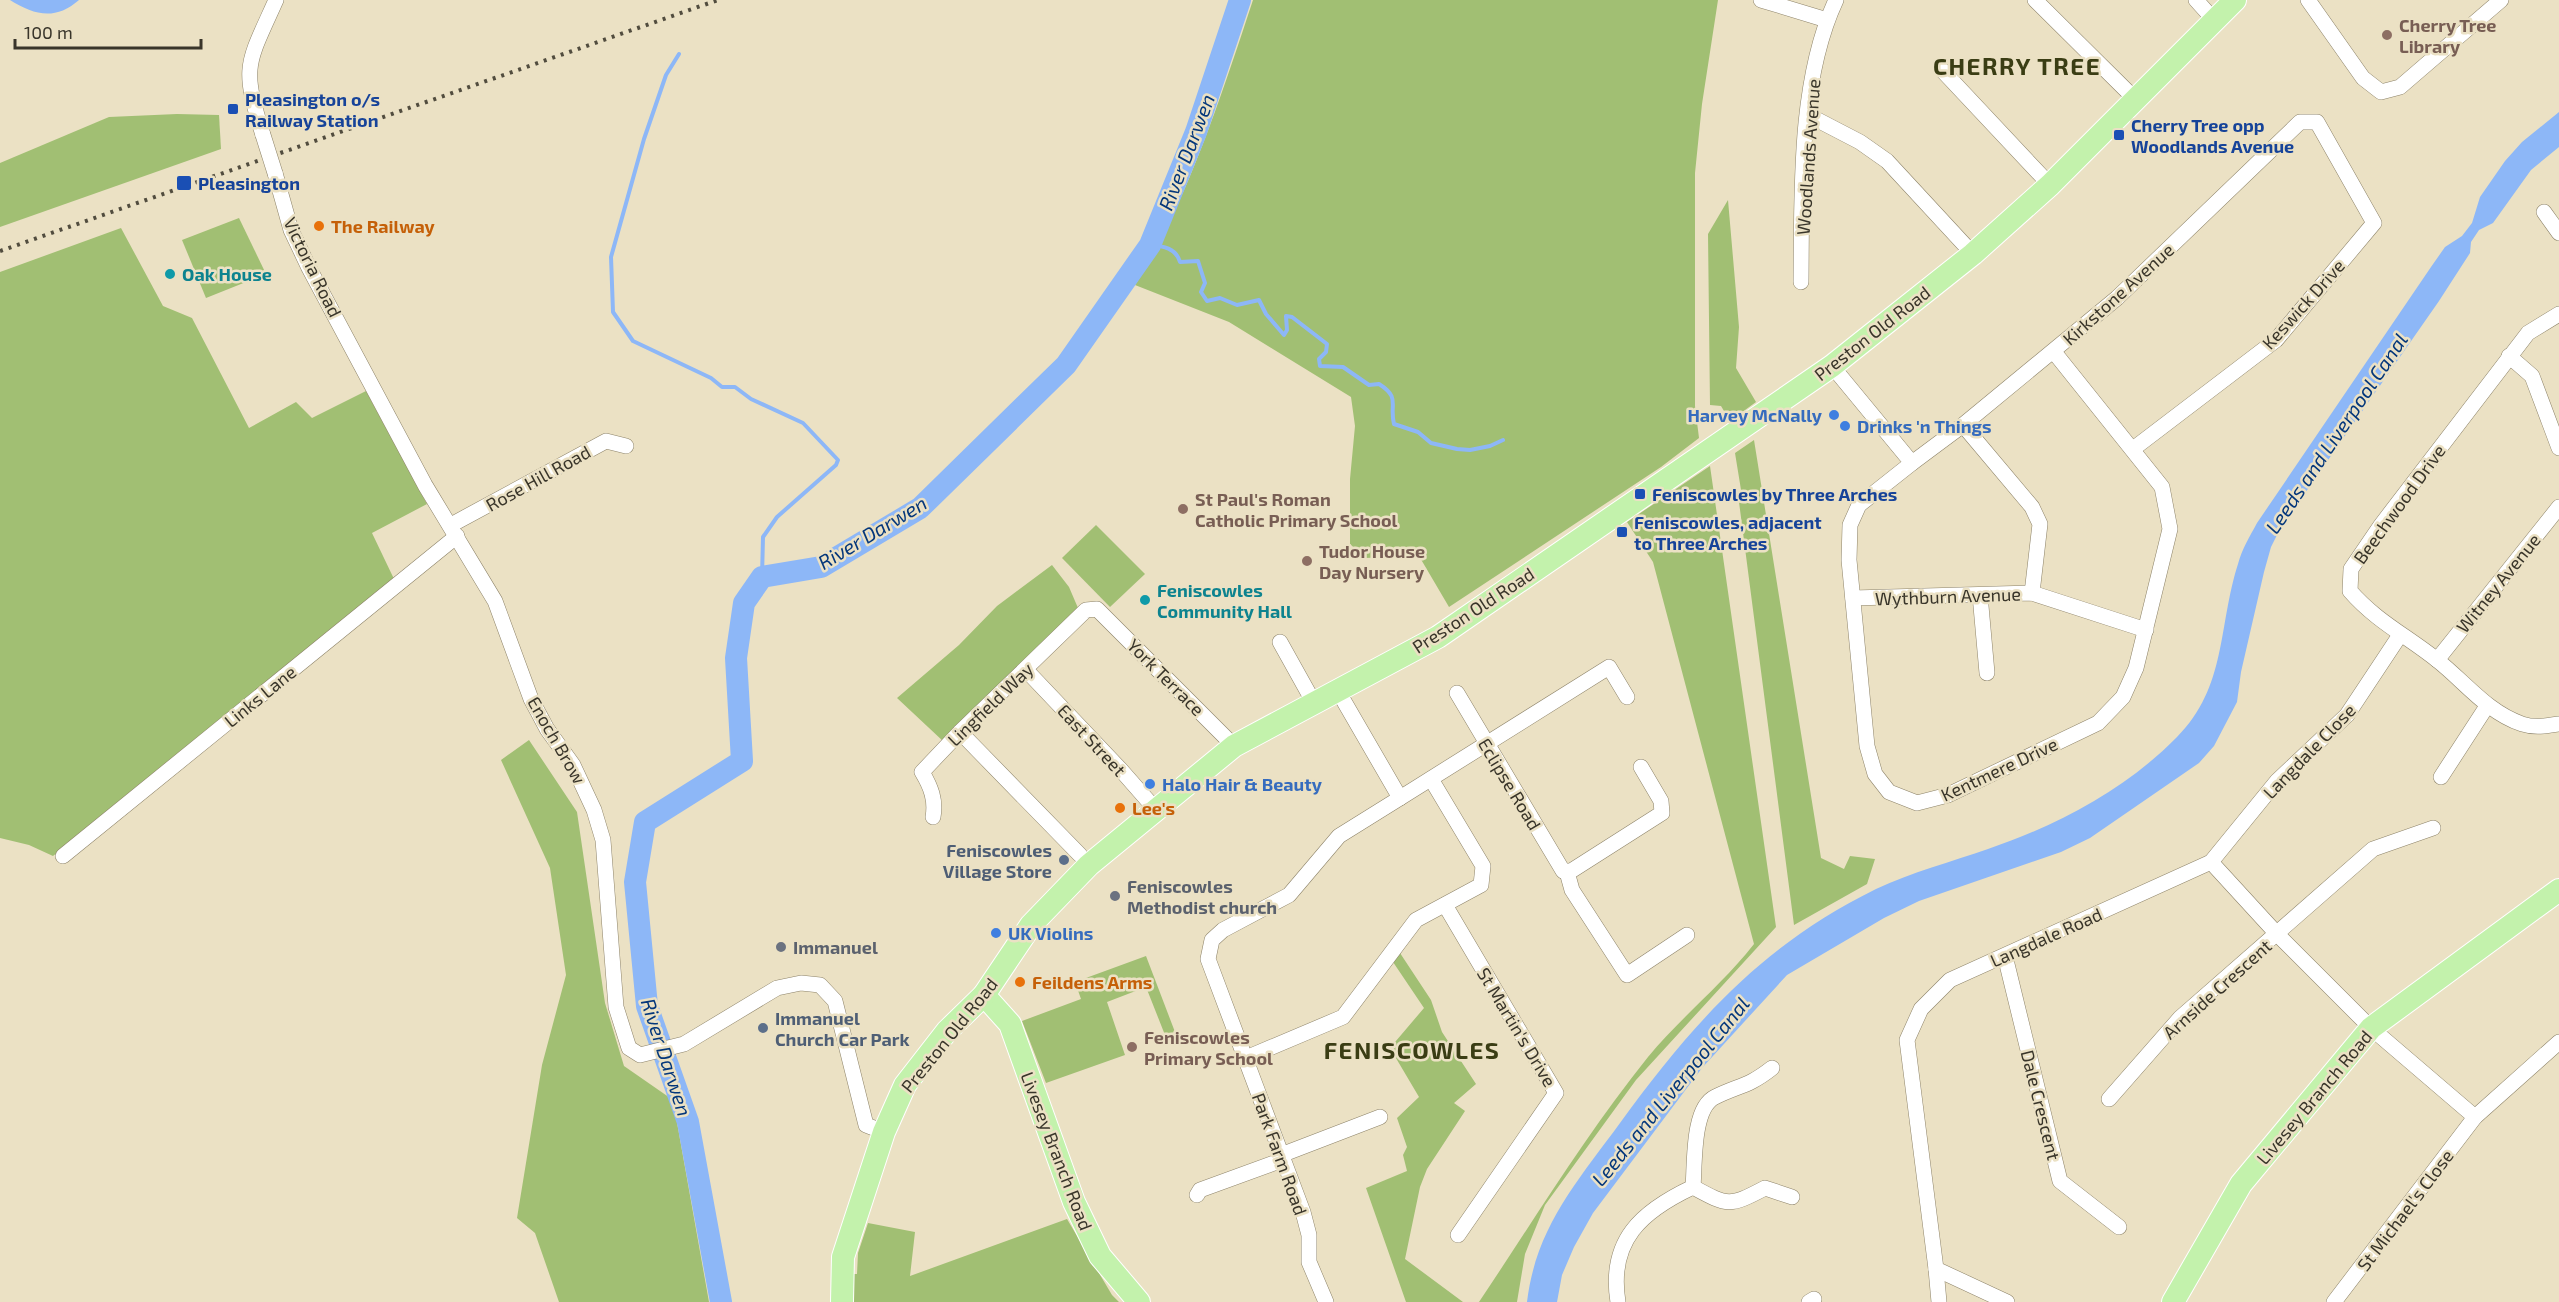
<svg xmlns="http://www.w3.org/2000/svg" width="2559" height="1302" font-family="'Exo 2',sans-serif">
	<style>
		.green { fill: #a1bf73 }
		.water { fill: #8db7f7 }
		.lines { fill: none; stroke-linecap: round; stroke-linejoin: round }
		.stream { stroke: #8db7f7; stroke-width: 4 }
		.river { stroke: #8db7f7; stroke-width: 22 }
		.minor-casing { stroke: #8d8369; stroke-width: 16 }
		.primary-casing { stroke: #fff; stroke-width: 24 }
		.minor { stroke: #fff; stroke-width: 15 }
		.primary { stroke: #c3f2ac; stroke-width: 22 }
		.rail { stroke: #514c3e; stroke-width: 4; stroke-dasharray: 3 6; stroke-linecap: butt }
		.minor-bridge-casing { stroke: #8d8369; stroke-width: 16; stroke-linecap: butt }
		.minor-bridge { stroke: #fff; stroke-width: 15 }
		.education-dot { fill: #8d6e63; stroke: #ebe1c4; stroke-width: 2 }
		.transit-dot { fill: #1a4fb4; stroke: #ebe1c4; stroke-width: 2 }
		.food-dot { fill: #e8710a; stroke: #ebe1c4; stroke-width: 2 }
		.culture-dot { fill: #0f9aa8; stroke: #ebe1c4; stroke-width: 2 }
		.shop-dot { fill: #3f7fe0; stroke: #ebe1c4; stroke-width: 2 }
		.service-dot { fill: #5c6f8a; stroke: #ebe1c4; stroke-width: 2 }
		.worship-dot { fill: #6b7280; stroke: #ebe1c4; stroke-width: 2 }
		.labels { text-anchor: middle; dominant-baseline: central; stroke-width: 5; stroke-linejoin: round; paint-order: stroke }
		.education-label { font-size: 18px; font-weight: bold; fill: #785e54; stroke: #ebe1c4; text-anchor: start }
		.transit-label { font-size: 18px; font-weight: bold; fill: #164399; stroke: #ebe1c4; text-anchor: start }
		.street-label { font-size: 18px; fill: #39352a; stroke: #ebe1c4 }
		.food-label { font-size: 18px; font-weight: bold; fill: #c56008; stroke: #ebe1c4; text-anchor: start }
		.culture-label { font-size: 18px; font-weight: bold; fill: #0d838f; stroke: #ebe1c4; text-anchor: start }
		.shop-label { font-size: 18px; font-weight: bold; fill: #366cbe; stroke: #ebe1c4; text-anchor: start }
		.service-label { font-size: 18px; font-weight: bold; fill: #4e5e75; stroke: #ebe1c4; text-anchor: end }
		.worship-label { font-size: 18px; font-weight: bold; fill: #5b616d; stroke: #ebe1c4; text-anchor: start }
		.water-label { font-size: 20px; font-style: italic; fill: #04377b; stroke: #ebe1c4 }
		.district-label { font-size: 24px; font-weight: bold; letter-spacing: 1.5px; fill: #3a3d14; stroke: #ebe1c4 }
	</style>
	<rect width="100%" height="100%" fill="#ebe1c4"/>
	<g class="green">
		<path d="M1253 0H1718L1702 104 1695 173V406L1699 438 1661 467 1449 607 1419 556 1365 558 1350 544V479L1355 426 1351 397 1229 322 1135 285C1186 205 1223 91 1253 0Z"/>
		<path d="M177 114 219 115 221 149 0 227V163L109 117Z"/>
		<path d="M1728 200 1739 327 1736 368 1756 402 1730 421 1721 406 1710 405 1708 234Z"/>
		<path d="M239 218 266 274 206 298 182 240Z"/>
		<path d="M121 228 163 306 192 318 249 428 296 402 312 418 366 391 427 504 372 533 394 579 53 856 29 845 0 838V272Z"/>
		<path d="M1754 440 1821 858 1844 869 1850 856 1875 859 1867 884 1794 925 1739 502 1742 496 1735 453Z"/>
		<path d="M1710 466 1776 927 1636 1080 1545 1205 1525 1254 1517 1302H1479C1534 1220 1586 1134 1648 1057 1681 1017 1722 985 1754 944L1653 562 1627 522Z"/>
		<path d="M1096 525 1145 574 1110 607 1062 558Z"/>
		<path d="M1052 565 1069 587 1078 608 944 742 897 698 959 645 997 606Z"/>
		<path d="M529 740 577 812 605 1003 624 1066 673 1100 709 1302H559L535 1233 517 1218 542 1065 566 975 550 868 501 760Z"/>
		<path d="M1400 953 1431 1000 1442 1032 1476 1084 1454 1103 1465 1111 1427 1169 1420 1187 1405 1259 1463 1302H1406L1366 1188 1407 1171 1403 1155 1407 1147 1397 1118 1419 1097 1390 1048 1424 1008 1393 962Z"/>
		<path d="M1146 956 1175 1032 1165 1035 1146 987 1107 1002 1125 1055 1046 1083 1022 1021 1081 999 1075 982Z"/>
		<path d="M1067 1219 1112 1295 1119 1302H853V1274H857L858 1253 868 1223 915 1232 910 1276Z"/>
	</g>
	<g class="water">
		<path d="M10 0H79C55 21 34 15 10 0Z"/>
		<path d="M2559 112V147L2531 170 2493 223 2479 230 2471 242 2470 253 2439 301 2280 529 2271 547 2264 572 2241 672 2237 702 2214 746 2199 763 2090 838 2061 852 1919 901 1884 918 1787 975 1702 1068 1593 1213 1574 1247 1562 1275 1557 1302H1527C1536 1227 1577 1182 1620 1123 1693 1023 1762 945 1876 889 1912 872 1951 862 1988 849 2058 825 2125 790 2177 737 2227 687 2218 626 2238 564 2242 549 2250 536 2257 523L2431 267 2445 247 2462 236 2472 223 2480 197 2505 161 2522 142Z"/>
	</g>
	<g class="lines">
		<g class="stream">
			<path d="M679 54 666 75 644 139 611 257 613 312 633 341 711 378 722 387H735L751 399 803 423 838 460 836 465 777 517 763 537 762 577"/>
			<path d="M1150 245C1163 246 1176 248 1180 262L1198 261 1205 283 1201 292 1207 301 1220 298 1237 305 1259 300 1266 314 1284 335 1287 330 1286 316 1292 317 1327 344 1326 352 1319 359 1320 366 1343 367 1369 385 1379 384C1401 398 1389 404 1394 424L1418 432 1431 443 1457 449 1470 450 1490 446 1503 440"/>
		</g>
		<path class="river" d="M721 1302 688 1122 647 1006 635 882 645 822 742 761 736 658 744 603 762 577 821 567 920 508 1066 365 1150 245 1196 132 1240 0"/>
		<defs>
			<g id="minor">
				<path d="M1761 0 1827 20"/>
				<path d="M2035 0 2135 99"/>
				<path d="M2196 0 2214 20"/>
				<path d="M2308 0 2363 78 2381 92 2400 87 2501 0"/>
				<path d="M1942 70 2050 185"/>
				<path d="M1808 115 1860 142 1887 161 1973 254"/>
				<path d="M263 135C241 65 247 65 276 0"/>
				<path d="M275 173 291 230 309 268 425 485 495 601 531 699 547 729 573 765 594 810 603 840 616 1007 629 1048 640 1055 684 1044 777 988 801 983 820 985 835 1001 866 1125 884 1132"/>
				<path d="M2544 212 2559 233"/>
				<path d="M1801 282C1802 194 1798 81 1836 0"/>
				<path d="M2559 314 2528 333 2381 525 2351 569 2350 591C2376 621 2407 636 2437 660 2465 682 2487 712 2522 724 2534 728 2547 726 2559 724"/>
				<path d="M2509 356 2532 376 2559 448"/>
				<path d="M1832 366 1912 463 1859 505 1850 525 1849 560 1867 746 1875 774 1889 792 1917 803 1948 795 2098 723 2123 697 2136 668 2170 529 2162 487 2054 352"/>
				<path d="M1963 425 2032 507 2040 524 2032 593"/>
				<path d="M1912 463 1963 425 2117 298 2300 122H2317L2374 223 2276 340 2133 449"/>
				<path d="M451 525 606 441 626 446"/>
				<path d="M1980 595 1987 673"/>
				<path d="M1853 598 2032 593 2146 630"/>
				<path d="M1280 642 1314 703"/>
				<path d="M2437 660 2559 507"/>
				<path d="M1026 670 1121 770 1157 811"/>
				<path d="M1457 693 1563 871H1571L1662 813 1661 801 1641 767"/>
				<path d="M960 732 1080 855"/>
				<path d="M2441 777 2487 706"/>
				<path d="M1400 798 1609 667 1627 697"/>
				<path d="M933 817C936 800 931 787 922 772L960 732 1086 610 1097 609 1234 746"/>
				<path d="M63 856 457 536"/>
				<path d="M2211 862 2277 781 2347 715 2400 635"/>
				<path d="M1567 872 1572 890 1627 975 1687 935"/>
				<path d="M1445 905 1556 1093 1458 1235"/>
				<path d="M2005 956 2060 1181 2119 1227"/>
				<path d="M1246 1058 1343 1017 1416 920 1481 885 1483 866 1431 779"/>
				<path d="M2109 1099 2180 1018 2373 849 2433 828"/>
				<path d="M1281 1155 1380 1117"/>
				<path d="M1693 1187C1728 1206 1729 1207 1765 1188L1792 1197"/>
				<path d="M1197 1195 1200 1190 1282 1160"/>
				<path d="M1936 1269 1939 1302"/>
				<path d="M1326 1302 1309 1262V1235L1303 1212 1208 959 1212 940 1223 930 1289 895 1339 836 1400 798 1338 691"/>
				<path d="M1618 1302C1608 1240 1642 1211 1693 1187 1695 1164 1692 1108 1715 1097 1739 1085 1748 1087 1772 1068"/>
				<path d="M1809 1302 1814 1299"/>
				<path d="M2007 1302 1936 1269 1907 1040 1921 1009 1950 980 2211 862 2277 934 2371 1028 2475 1117"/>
				<path d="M2334 1302 2475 1117 2559 1042"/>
			</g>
			<g id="primary">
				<path d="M984 995 1010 1024 1074 1202 1100 1256 1139 1302"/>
				<path d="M842 1302 843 1257 884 1132 905 1085 947 1031 984 995 1031 925 1089 865 1234 746 1438 637 1832 366 1973 254 2050 185 2235 0"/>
				<path d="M2173 1302 2241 1184 2371 1028 2559 890"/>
			</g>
		</defs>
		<use href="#minor" class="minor-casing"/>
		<use href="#primary" class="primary-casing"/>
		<use href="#minor" class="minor"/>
		<use href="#primary" class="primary"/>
		<path class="rail" d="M0 251 718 0"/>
		<defs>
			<path id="minor-bridge" d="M263 135 275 173"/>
		</defs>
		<use href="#minor-bridge" class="minor-bridge-casing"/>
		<use href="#minor-bridge" class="minor-bridge"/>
	</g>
	<g class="education-dot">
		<circle cx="2387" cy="35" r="6"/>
		<circle cx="1183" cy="509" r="6"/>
		<circle cx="1307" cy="561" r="6"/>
		<circle cx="1132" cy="1047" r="6"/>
	</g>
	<g class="transit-dot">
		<rect x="227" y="103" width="12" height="12" rx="3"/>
		<rect x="2113" y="129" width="12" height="12" rx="3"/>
		<rect x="176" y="175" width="16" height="16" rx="3"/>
		<rect x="1634" y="488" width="12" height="12" rx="3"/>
		<rect x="1616" y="526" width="12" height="12" rx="3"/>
	</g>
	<g class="food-dot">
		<circle cx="319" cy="226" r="6"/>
		<circle cx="1120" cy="808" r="6"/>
		<circle cx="1020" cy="982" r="6"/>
	</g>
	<g class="culture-dot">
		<circle cx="170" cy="274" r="6"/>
		<circle cx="1145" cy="600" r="6"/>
	</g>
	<g class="shop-dot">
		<circle cx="1834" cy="415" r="6"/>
		<circle cx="1845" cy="426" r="6"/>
		<circle cx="1150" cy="784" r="6"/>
		<circle cx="996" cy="933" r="6"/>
	</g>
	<g class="service-dot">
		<circle cx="1064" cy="860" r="6"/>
		<circle cx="763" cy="1028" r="6"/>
	</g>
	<g class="worship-dot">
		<circle cx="1115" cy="896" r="6"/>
		<circle cx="781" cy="947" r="6"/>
	</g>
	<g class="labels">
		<g class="education-label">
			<text x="2399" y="25">Cherry Tree<tspan x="2399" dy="21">Library</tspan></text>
			<text x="1195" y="499">St Paul's Roman<tspan x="1195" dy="21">Catholic Primary School</tspan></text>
			<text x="1319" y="551">Tudor House<tspan x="1319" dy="21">Day Nursery</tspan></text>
			<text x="1144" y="1037">Feniscowles<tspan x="1144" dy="21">Primary School</tspan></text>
		</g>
		<g class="transit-label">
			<text x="245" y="99">Pleasington o/s<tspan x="245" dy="21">Railway Station</tspan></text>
			<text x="2131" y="125">Cherry Tree opp<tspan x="2131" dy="21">Woodlands Avenue</tspan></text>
			<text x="198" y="183">Pleasington</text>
			<text x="1652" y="494">Feniscowles by Three Arches</text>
			<text x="1634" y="522">Feniscowles, adjacent<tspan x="1634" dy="21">to Three Arches</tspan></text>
		</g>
		<g class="street-label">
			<text transform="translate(1808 157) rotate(-86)">Woodlands Avenue</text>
			<text transform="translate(313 267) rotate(64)">Victoria Road</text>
			<text transform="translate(2118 294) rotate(-42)">Kirkstone Avenue</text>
			<text transform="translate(2303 304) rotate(-48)">Keswick Drive</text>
			<text transform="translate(1872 333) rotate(-38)">Preston Old Road</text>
			<text transform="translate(538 478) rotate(-29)">Rose Hill Road</text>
			<text transform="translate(2399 504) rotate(-54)">Beechwood Drive</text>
			<text transform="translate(2498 583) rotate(-51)">Witney Avenue</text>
			<text transform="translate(1948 596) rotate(-2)">Wythburn Avenue</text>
			<text transform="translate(1473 610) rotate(-33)">Preston Old Road</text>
			<text transform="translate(1166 677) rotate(45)">York Terrace</text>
			<text transform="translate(260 696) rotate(-39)">Links Lane</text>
			<text transform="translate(990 704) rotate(-44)">Lingfield Way</text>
			<text transform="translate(557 740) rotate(60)">Enoch Brow</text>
			<text transform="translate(1092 740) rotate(47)">East Street</text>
			<text transform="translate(2309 751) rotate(-46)">Langdale Close</text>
			<text transform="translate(1999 769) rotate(-25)">Kentmere Drive</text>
			<text transform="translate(1510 784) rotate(59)">Eclipse Road</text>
			<text transform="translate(2046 937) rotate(-24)">Langdale Road</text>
			<text transform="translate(2217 989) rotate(-42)">Arnside Crescent</text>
			<text transform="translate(1517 1027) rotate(59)">St Martin's Drive</text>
			<text transform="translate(949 1035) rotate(-51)">Preston Old Road</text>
			<text transform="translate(2314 1097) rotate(-50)">Livesey Branch Road</text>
			<text transform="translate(2041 1105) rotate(76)">Dale Crescent</text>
			<text transform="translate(1057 1151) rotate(69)">Livesey Branch Road</text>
			<text transform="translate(1280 1154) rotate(70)">Park Farm Road</text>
			<text transform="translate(2405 1210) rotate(-53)">St Michael's Close</text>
		</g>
		<g class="food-label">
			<text x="331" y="226">The Railway</text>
			<text x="1132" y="808">Lee's</text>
			<text x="1032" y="982">Feildens Arms</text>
		</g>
		<g class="culture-label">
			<text x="182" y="274">Oak House</text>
			<text x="1157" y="590">Feniscowles<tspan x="1157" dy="21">Community Hall</tspan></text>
		</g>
		<g class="shop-label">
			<text x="1822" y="415" text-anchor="end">Harvey McNally</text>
			<text x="1857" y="426">Drinks 'n Things</text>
			<text x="1162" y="784">Halo Hair &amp; Beauty</text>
			<text x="1008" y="933">UK Violins</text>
		</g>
		<g class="service-label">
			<text x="1052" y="850">Feniscowles<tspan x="1052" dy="21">Village Store</tspan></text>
			<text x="775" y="1018" text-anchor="start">Immanuel<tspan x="775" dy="21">Church Car Park</tspan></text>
		</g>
		<g class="worship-label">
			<text x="1127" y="886">Feniscowles<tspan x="1127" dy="21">Methodist church</tspan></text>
			<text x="793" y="947">Immanuel</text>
		</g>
		<g class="water-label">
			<text transform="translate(1186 152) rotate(-69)">River Darwen</text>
			<text transform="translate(2336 433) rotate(-56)">Leeds and Liverpool Canal</text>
			<text transform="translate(872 532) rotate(-31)">River Darwen</text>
			<text transform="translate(667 1057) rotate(72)">River Darwen</text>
			<text transform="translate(1670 1091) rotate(-51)">Leeds and Liverpool Canal</text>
		</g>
		<g class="district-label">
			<text x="2017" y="65">CHERRY TREE</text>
			<text x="1412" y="1049">FENISCOWLES</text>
		</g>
	</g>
	<path d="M15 39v9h186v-9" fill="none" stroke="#39352a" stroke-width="3"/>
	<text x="24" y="39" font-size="18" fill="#39352a" stroke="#ebe1c4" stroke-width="4.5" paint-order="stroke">100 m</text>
</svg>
